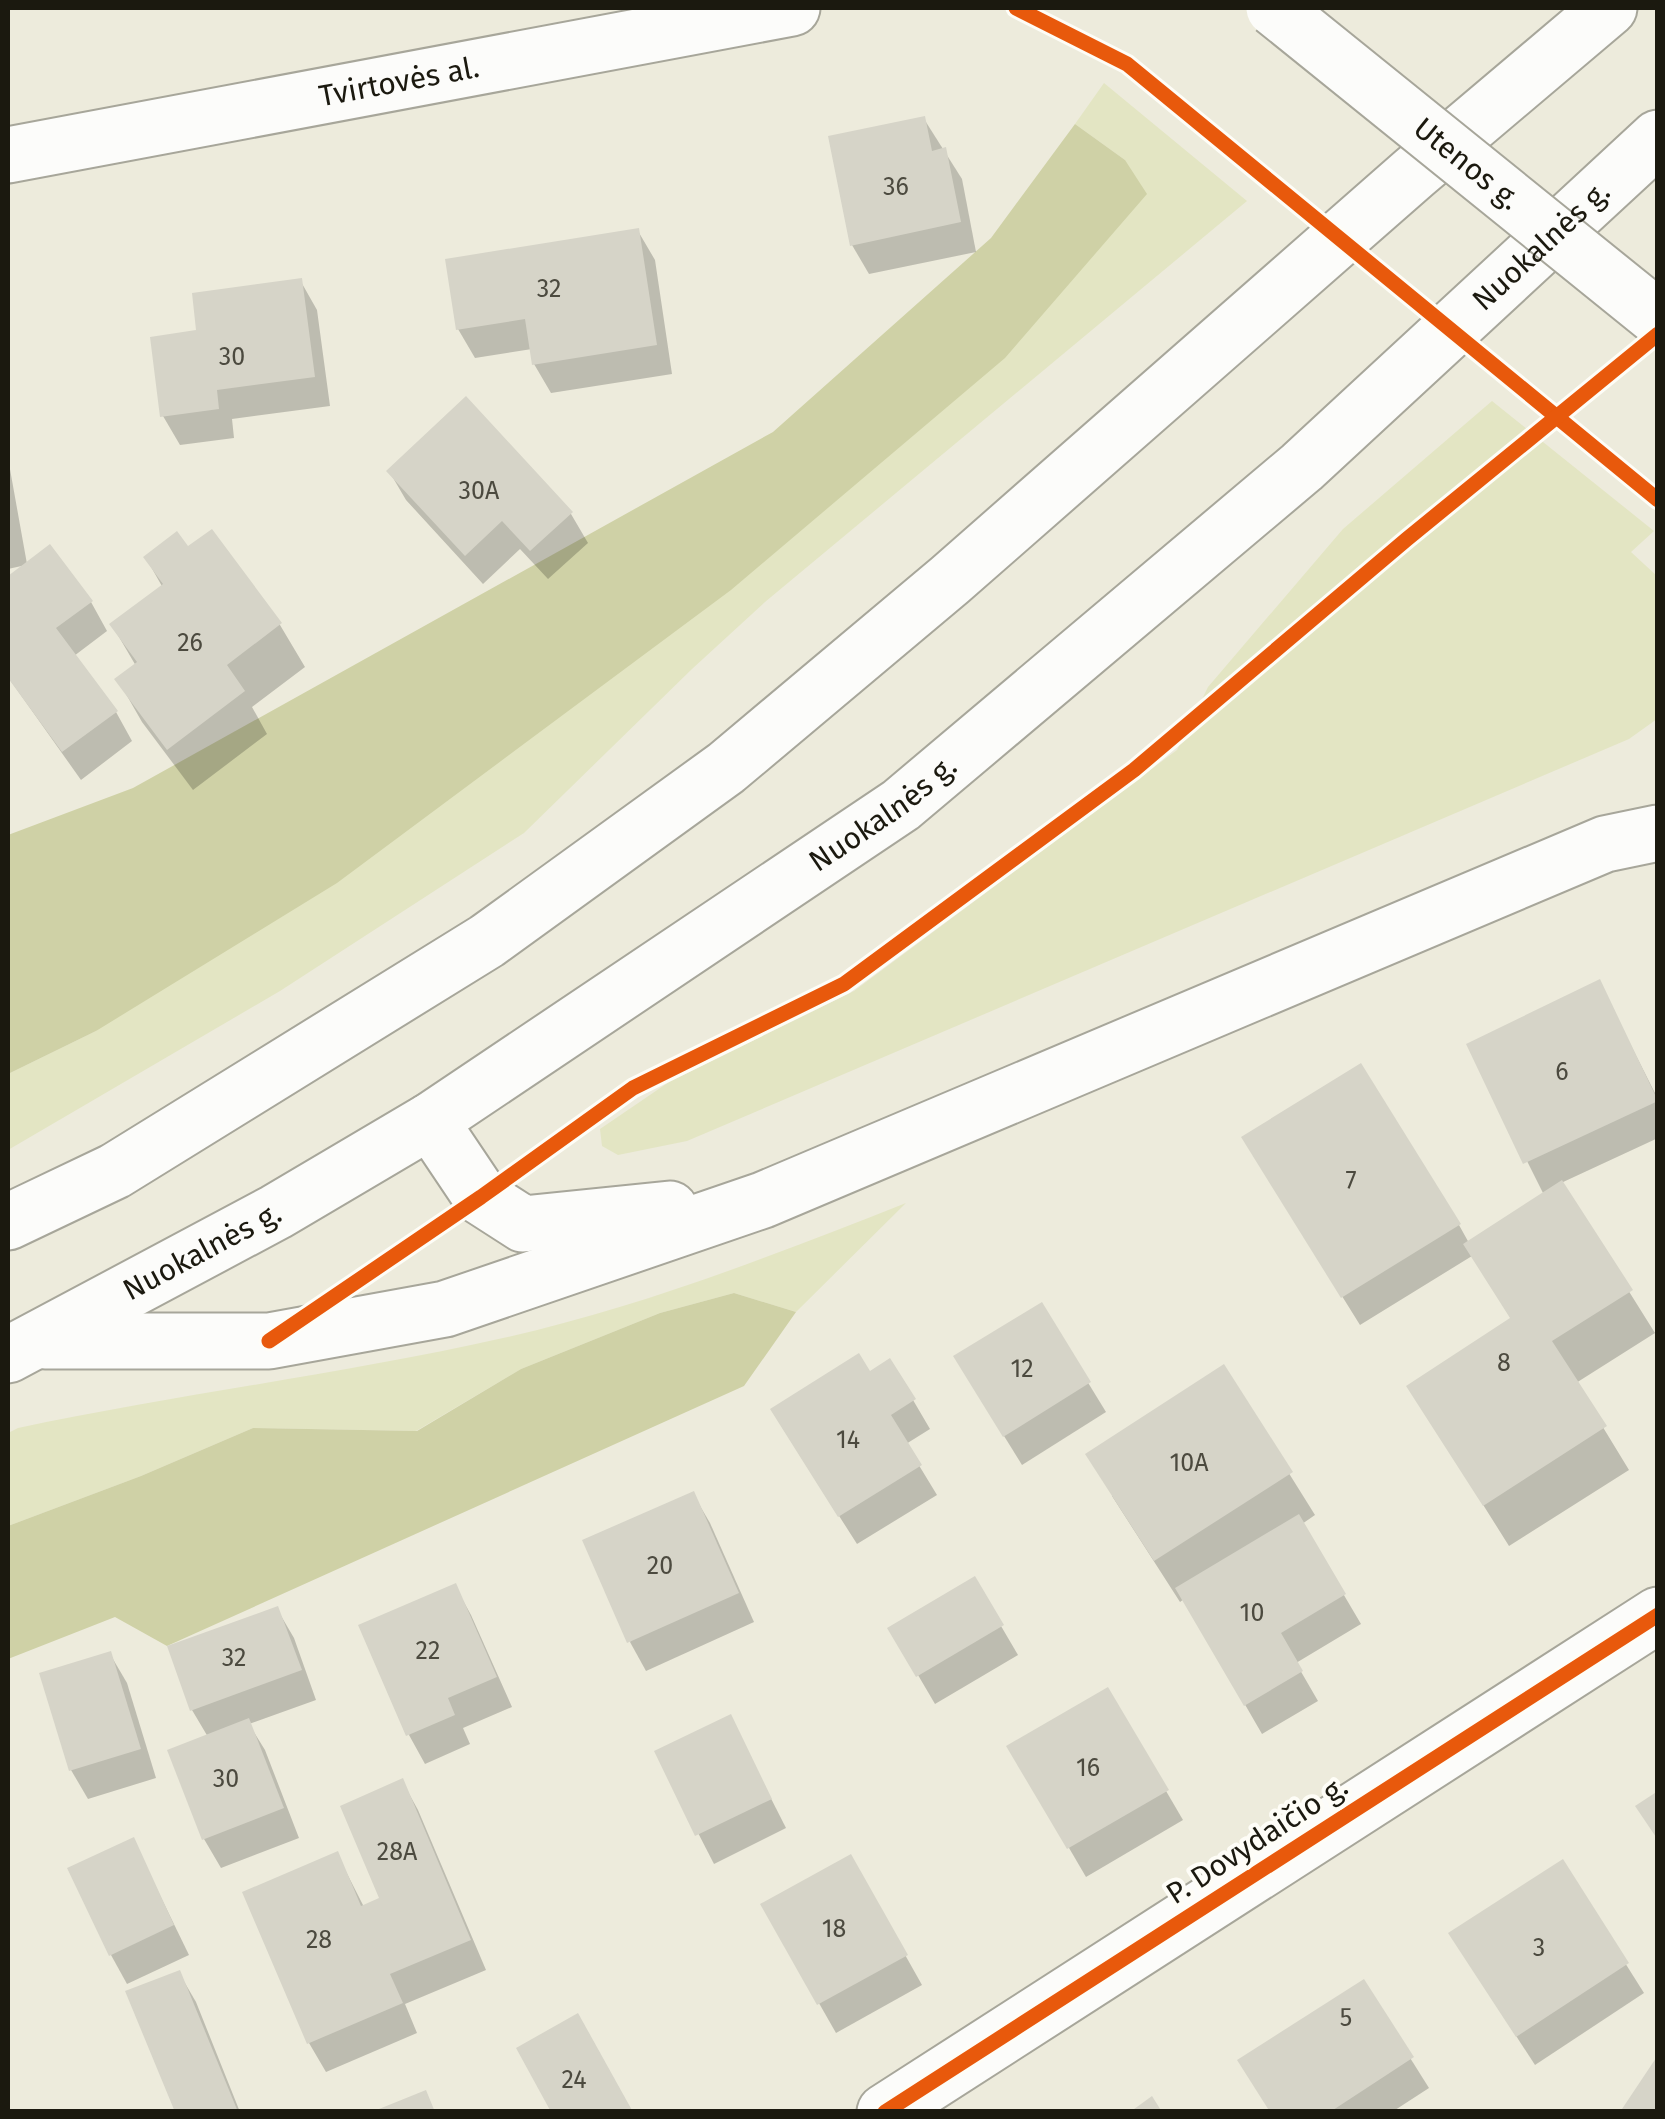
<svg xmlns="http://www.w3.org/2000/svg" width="1665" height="2119" font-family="'Fira Sans',sans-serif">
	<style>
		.green { fill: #e3e5c3 }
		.forest { fill: #cfd1a6 }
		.shadow { fill: #0003 }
		.building { fill: #d6d4c8 }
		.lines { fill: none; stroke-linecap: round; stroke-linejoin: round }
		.street-casing { stroke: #a7a69a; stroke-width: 59 }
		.primary-casing { stroke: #a7a69a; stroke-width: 59 }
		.street { stroke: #fcfcfa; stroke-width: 55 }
		.primary { stroke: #fcfcfa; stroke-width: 55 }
		.primary-bridge-casing { stroke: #a7a69a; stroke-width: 59; stroke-linecap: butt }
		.primary-bridge { stroke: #fcfcfa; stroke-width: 55 }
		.cycleway-casing { stroke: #fefdf7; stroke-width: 21 }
		.cycleway { stroke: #e8590c; stroke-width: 15 }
		.labels { text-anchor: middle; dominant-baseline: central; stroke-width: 8; stroke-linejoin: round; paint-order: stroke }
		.number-label { font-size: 25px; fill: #4c4a3f }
		.street-label { font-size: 30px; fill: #1b190f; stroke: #fefdf7 }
	</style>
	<rect width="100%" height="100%" fill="#edebdc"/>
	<g class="green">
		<path d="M1104 83 1247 201 765 602 692 669 524 833 280 991 8 1150V1074L96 1031 1125 160 1075 124Z"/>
		<path d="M1492 401 1654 531 1631 552 1657 576V719L1629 739 687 1141 618 1155 602 1146 600 1129 669 1082 854 991 1177 750 1208 687 1343 529Z"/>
		<path d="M906 1203 796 1312 734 1293 660 1313 521 1369 416 1431 253 1428 141 1476 8 1526V1433L18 1428C179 1394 343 1374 503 1338 642 1307 774 1255 906 1203Z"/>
	</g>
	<g class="forest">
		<path d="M1075 124 1125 160 1147 194 1005 358 731 590 337 883 96 1031 8 1074V835L133 788 773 432 991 238Z"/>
		<path d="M734 1293 796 1312 744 1386 167 1646 115 1617 8 1659V1526L141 1476 253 1428 417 1431 521 1369 660 1313Z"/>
	</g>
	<g class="shadow">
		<path d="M924 119 962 179 976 252 869 274 852 245Z"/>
		<path d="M638 231 655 260 672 374 551 393 534 364 532 349 475 358 458 329Z"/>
		<path d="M300 280 317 310 330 406 232 419 234 438 180 445 163 416Z"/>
		<path d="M8 458 27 564 91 602 107 631 74 656 116 712 132 741 81 780 8 677V579L26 565 8 569Z"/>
		<path d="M389 471 571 514 588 543 548 579 520 549 483 584 406 500Z"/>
		<path d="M212 533 280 625 305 667 252 707 267 734 193 790 142 722 118 680 136 666 112 625 163 588 146 558 188 549Z"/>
		<path d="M1599 982 1658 1099V1138L1561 1183 1655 1333 1576 1383 1629 1470 1509 1546 1409 1387 1512 1320 1472 1256 1360 1325 1261 1166 1459 1225 1469 1243 1544 1195 1469 1045Z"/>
		<path d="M1041 1306 1106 1412 1022 1465 973 1386Z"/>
		<path d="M1223 1368 1315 1515 1302 1524 1361 1624 1296 1663 1318 1701 1262 1734 1184 1599 1180 1602 1112 1496Z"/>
		<path d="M869 1374 913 1400 930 1429 906 1444 937 1495 857 1544 790 1439Z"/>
		<path d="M693 1494 710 1523 754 1622 646 1671 630 1642Z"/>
		<path d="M974 1580 1018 1655 935 1704 891 1629Z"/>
		<path d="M455 1586 471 1615 512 1707 463 1728 470 1744 425 1764 409 1735Z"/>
		<path d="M277 1609 294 1638 316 1700 249 1724 265 1750 299 1838 221 1868 204 1839 208 1737 192 1710Z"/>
		<path d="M110 1654 127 1683 156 1778 88 1799 71 1770Z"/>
		<path d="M1107 1690 1183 1820 1086 1877 1010 1747Z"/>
		<path d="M730 1718 786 1828 714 1864 657 1753Z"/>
		<path d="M402 1781 418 1810 486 1970 405 2004 417 2033 326 2072 309 2043 337 1854 364 1907 383 1899Z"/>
		<path d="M133 1840 189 1955 127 1984 111 1955Z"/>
		<path d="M850 1857 922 1985 836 2033 763 1905Z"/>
		<path d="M1562 1863 1644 1993 1535 2065 1468 1962Z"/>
		<path d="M179 1973 196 2002 240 2112H177Z"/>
		<path d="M1363 1983 1429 2088 1392 2112H1271Z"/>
	</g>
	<g class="building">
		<path d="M925 116 932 151 946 147 961 222 850 246 828 136Z"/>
		<path d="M639 228 657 345 532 365 525 319 456 330 445 259Z"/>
		<path d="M302 278 315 377 217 390 219 409 160 417 150 337 196 330 192 293Z"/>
		<path d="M466 396 573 512 530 551 502 521 465 556 386 471Z"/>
		<path d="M212 529 282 623 227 665 245 691 167 750 114 679 137 662 109 624 163 584 143 557 177 531 188 546Z"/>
		<path d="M50 544 93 601 56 628 118 711 62 752 8 678V576Z"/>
		<path d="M1600 979 1658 1101 1523 1164 1466 1044Z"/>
		<path d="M1361 1063 1461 1224 1341 1298 1241 1137Z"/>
		<path d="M1562 1180 1633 1290 1552 1341 1607 1426 1483 1506 1406 1386 1510 1318 1463 1244Z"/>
		<path d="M1042 1302 1091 1382 1003 1437 953 1356Z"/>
		<path d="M859 1353 870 1371 890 1358 916 1399 891 1415 922 1465 838 1517 770 1409Z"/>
		<path d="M1224 1364 1293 1472 1154 1561 1085 1454Z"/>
		<path d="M694 1491 739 1593 627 1643 582 1540Z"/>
		<path d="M1299 1514 1346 1594 1281 1633 1303 1671 1244 1706 1175 1588Z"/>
		<path d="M975 1576 1004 1625 916 1677 887 1628Z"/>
		<path d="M456 1583 497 1677 448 1698 455 1715 406 1736 358 1625Z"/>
		<path d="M278 1606 302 1670 190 1711 167 1646Z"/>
		<path d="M111 1651 141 1749 69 1771 39 1673Z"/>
		<path d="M1108 1687 1169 1790 1067 1849 1006 1746Z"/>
		<path d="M731 1714 772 1799 695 1836 654 1751Z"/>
		<path d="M249 1718 284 1808 202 1840 167 1750Z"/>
		<path d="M403 1778 471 1940 390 1974 403 2003 307 2044 242 1892 338 1851 361 1906 379 1898 340 1806Z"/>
		<path d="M1658 1791V1840L1635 1806Z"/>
		<path d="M134 1837 174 1925 109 1956 67 1868Z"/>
		<path d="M851 1854 908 1955 817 2005 760 1904Z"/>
		<path d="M1563 1859 1629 1963 1516 2037 1448 1933Z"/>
		<path d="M180 1970 238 2112H175L125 1991Z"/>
		<path d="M1364 1979 1414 2057 1330 2112H1270L1237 2060Z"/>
		<path d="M578 2013 633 2112H551L516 2048Z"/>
		<path d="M1658 2055V2112H1620Z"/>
		<path d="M426 2090 435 2112H374V2111Z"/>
		<path d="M1152 2096 1162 2112H1130Z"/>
	</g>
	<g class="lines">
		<defs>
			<g id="street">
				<path id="s1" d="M8 155 792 8"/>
				<path d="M885 2112 1658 1615"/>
			</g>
			<g id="primary">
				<path d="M430 1121 481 1197 523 1224 670 1209"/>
				<path d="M8 1222 115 1171 487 941 726 768 950 580 1414 173 1609 8"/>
				<path d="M45 1341H269L445 1309 763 1200 1605 844 1658 833"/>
				<path id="s2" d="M8 1355 276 1212 430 1121 901 805 1302 467 1658 138"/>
			</g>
		</defs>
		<use href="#street" class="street-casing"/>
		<use href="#primary" class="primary-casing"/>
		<use href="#street" class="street"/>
		<use href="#primary" class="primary"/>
		<defs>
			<g id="primary-bridge">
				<path id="s3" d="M1274 8 1658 318"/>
			</g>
		</defs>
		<use href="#primary-bridge" class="primary-bridge-casing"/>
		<use href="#primary-bridge" class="primary-bridge"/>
		<defs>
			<g id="cycleway">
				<path d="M1016 8 1127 64 1658 500"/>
				<path d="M269 1341 481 1197 633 1088 844 984 1134 770 1407 539 1658 334"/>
				<path d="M885 2112 1658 1615"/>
			</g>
		</defs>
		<use href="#cycleway" class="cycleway-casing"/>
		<use href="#cycleway" class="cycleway"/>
	</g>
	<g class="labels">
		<g class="number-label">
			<text x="896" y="187">36</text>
			<text x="549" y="289">32</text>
			<text x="232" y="357">30</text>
			<text x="479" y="491">30A</text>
			<text x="190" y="643">26</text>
			<text x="1562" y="1072">6</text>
			<text x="1351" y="1180">7</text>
			<text x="1504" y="1363">8</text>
			<text x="1022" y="1369">12</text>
			<text x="848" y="1440">14</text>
			<text x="1189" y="1463">10A</text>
			<text x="660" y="1566">20</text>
			<text x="1252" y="1613">10</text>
			<text x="428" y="1651">22</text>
			<text x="234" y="1658">32</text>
			<text x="1088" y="1768">16</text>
			<text x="226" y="1779">30</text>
			<text x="397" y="1852">28A</text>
			<text x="834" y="1929">18</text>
			<text x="319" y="1940">28</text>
			<text x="1539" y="1948">3</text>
			<text x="1346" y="2018">5</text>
			<text x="574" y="2080">24</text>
		</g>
		<g class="street-label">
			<text stroke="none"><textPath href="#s1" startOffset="398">Tvirtovės al.</textPath></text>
			<text stroke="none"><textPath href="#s3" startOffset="248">Utenos g.</textPath></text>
			<text stroke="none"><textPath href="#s2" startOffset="1900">Nuokalnės g.</textPath></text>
			<text stroke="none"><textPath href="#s2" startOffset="1030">Nuokalnės g.</textPath></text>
			<text stroke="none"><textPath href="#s2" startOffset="220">Nuokalnės g.</textPath></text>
			<text transform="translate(1257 1840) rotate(-33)">P. Dovydaičio g.</text>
		</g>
	</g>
	<rect width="1665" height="2119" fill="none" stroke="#1b190f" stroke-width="20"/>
</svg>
